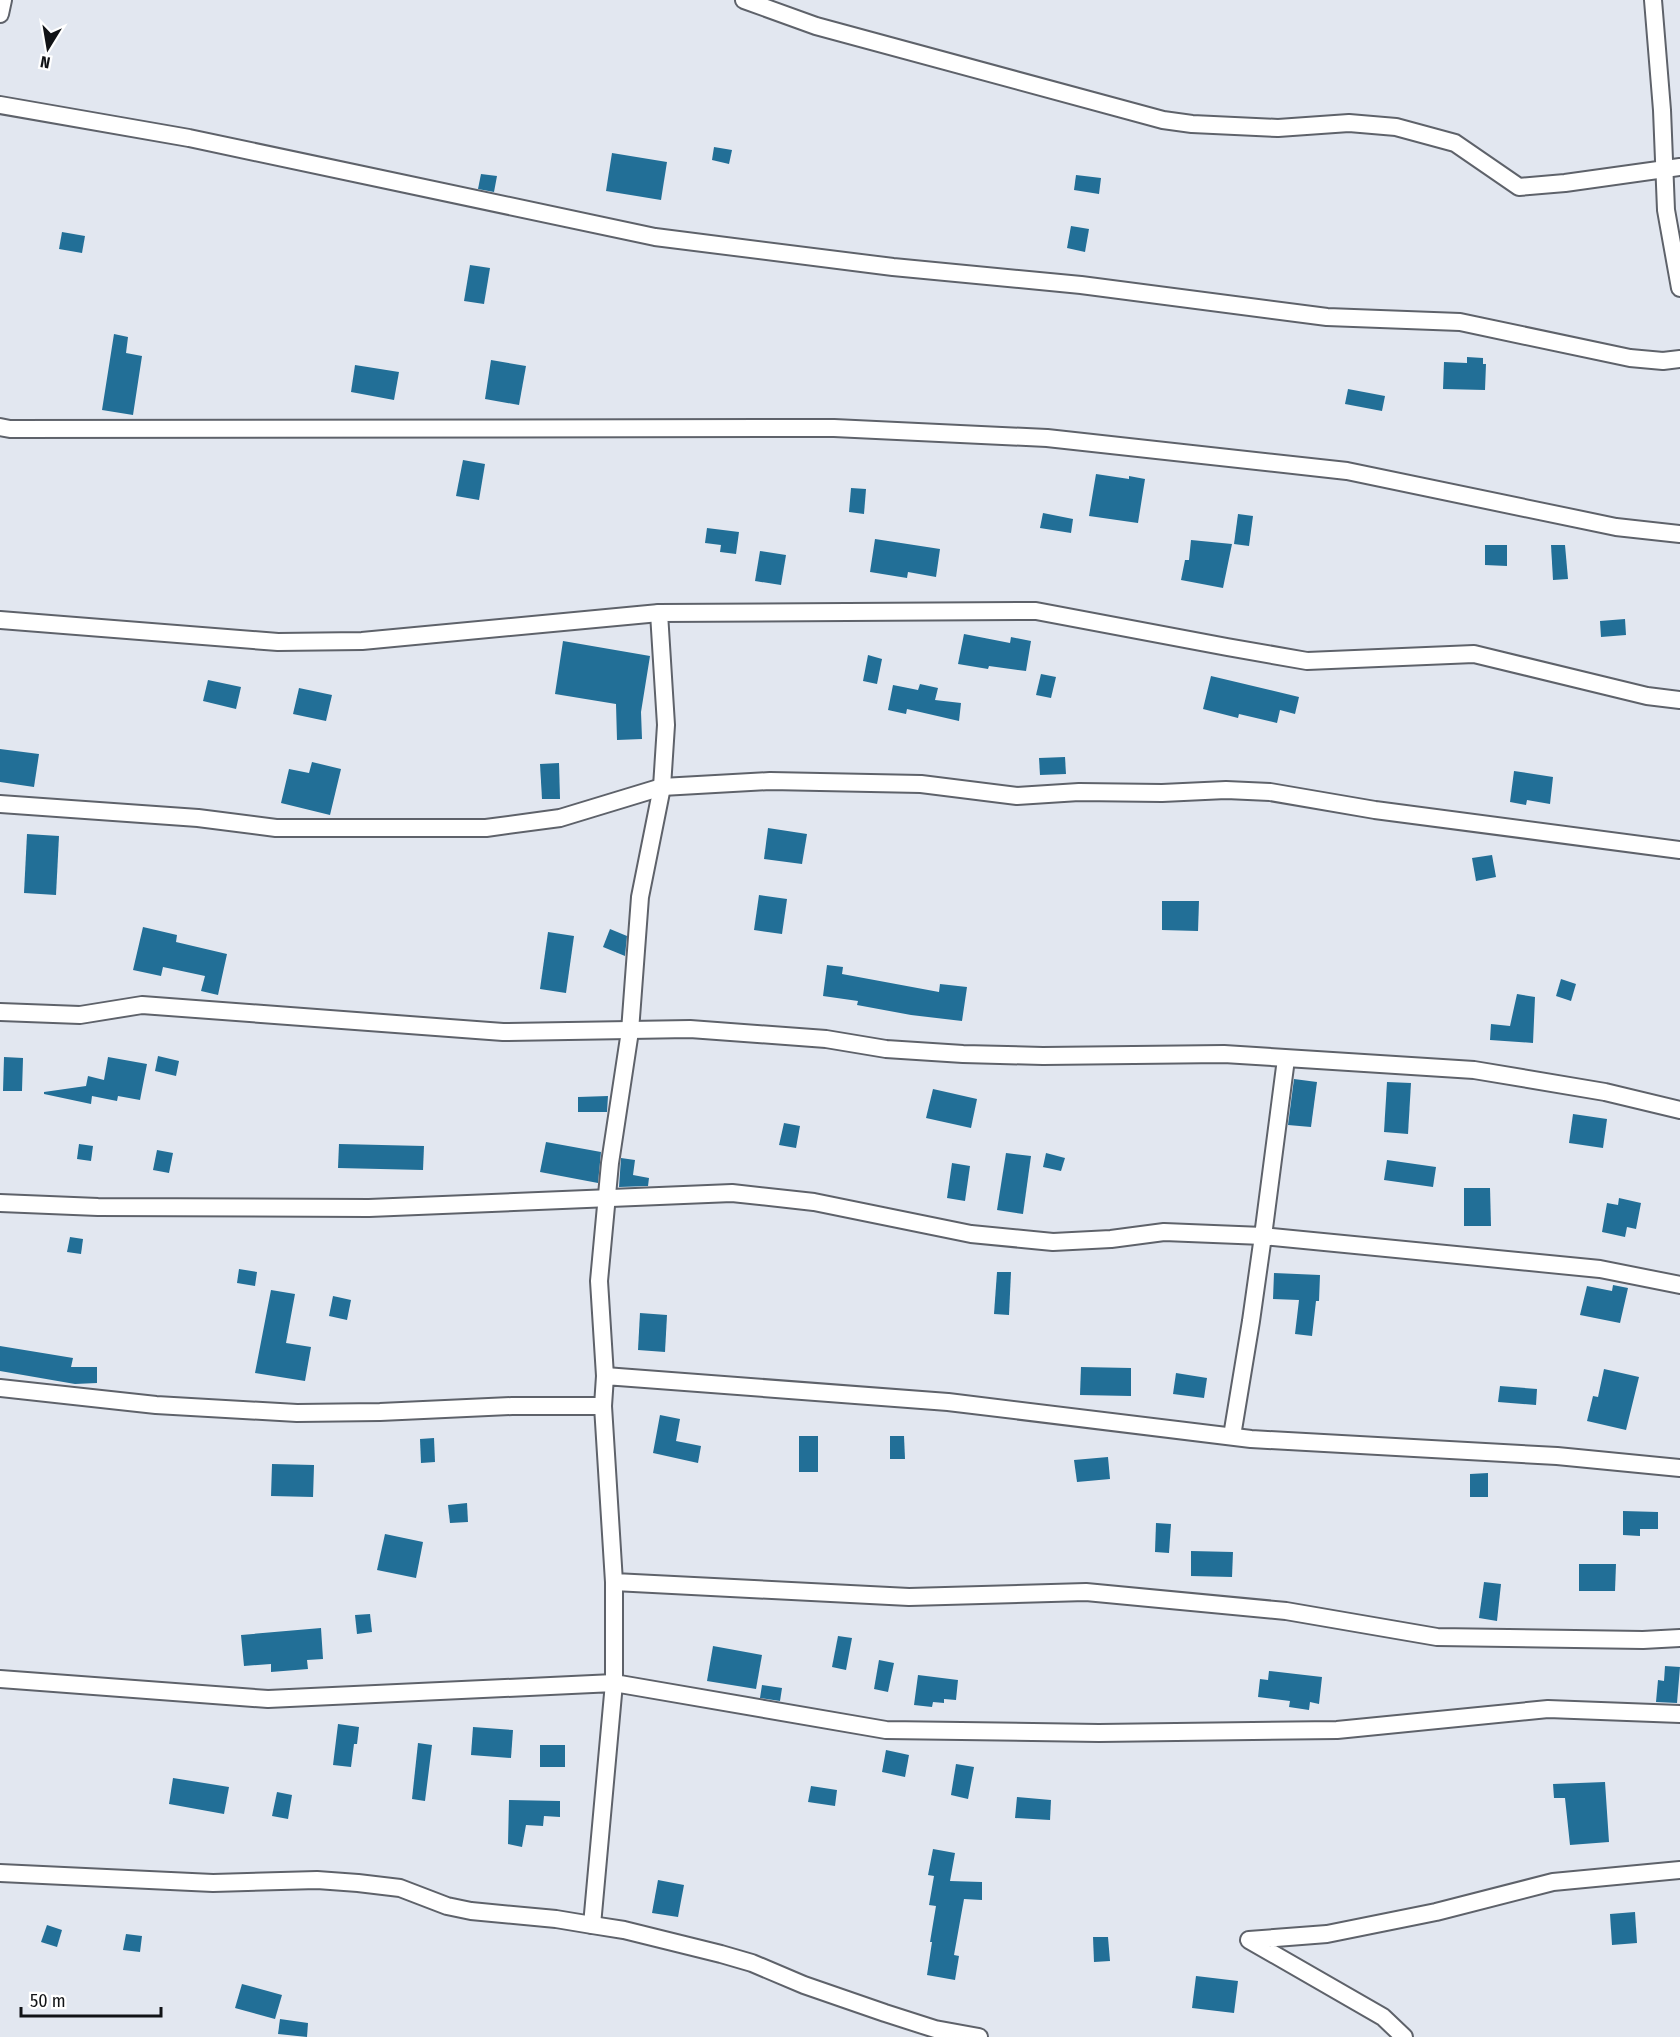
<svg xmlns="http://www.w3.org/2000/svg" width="1680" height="2037" font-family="'Fira Sans Condensed',sans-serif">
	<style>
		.building { fill: #226f97 }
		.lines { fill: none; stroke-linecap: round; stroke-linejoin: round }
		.minor-casing { stroke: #5e626a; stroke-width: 20 }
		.minor { stroke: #fff; stroke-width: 16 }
	</style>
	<rect width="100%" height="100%" fill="#e2e7f0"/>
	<g class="building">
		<path d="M714 147 732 150 729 164 712 160Z"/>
		<path d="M612 153 667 162 661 200 606 191Z"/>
		<path d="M481 174 497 176 494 192 478 189Z"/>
		<path d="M1076 175 1101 178 1099 194 1074 190Z"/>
		<path d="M1071 226 1089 229 1085 252 1067 248Z"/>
		<path d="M62 232 85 236 82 253 59 249Z"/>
		<path d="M470 265 490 268 484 304 464 301Z"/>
		<path d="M114 334 128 337 126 353 142 356 133 415 102 410Z"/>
		<path d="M1467 357 1483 358V364H1486L1485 390 1443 389 1444 362 1467 363Z"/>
		<path d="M491 360 526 366 519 405 485 399Z"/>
		<path d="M355 365 399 372 394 400 351 392Z"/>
		<path d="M1348 389 1385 396 1382 411 1345 404Z"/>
		<path d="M463 460 485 464 479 500 456 496Z"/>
		<path d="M1096 474 1129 479V476L1145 479 1138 523 1089 516Z"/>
		<path d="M851 488 866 489 864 514 849 512Z"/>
		<path d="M1043 513 1073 519 1071 533 1040 528Z"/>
		<path d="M1238 514 1253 516 1249 546 1234 544Z"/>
		<path d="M707 528 739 532 736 554 720 552 721 545 705 543Z"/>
		<path d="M875 539 940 549 936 577 908 572 907 578 870 572Z"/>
		<path d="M1191 540 1232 544 1223 588 1181 580 1185 560H1189Z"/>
		<path d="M1485 545H1507V566L1485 565Z"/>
		<path d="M1551 545H1565L1568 579 1553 580Z"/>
		<path d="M760 551 786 555 781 585 755 581Z"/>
		<path d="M1625 619 1626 635 1601 637 1600 621Z"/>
		<path d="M964 634 1010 643 1011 637 1031 641 1026 671 989 666 988 669 958 664Z"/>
		<path d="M563 641 650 656 641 712 642 739 617 740 616 704 555 694Z"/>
		<path d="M868 655 882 659 877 684 863 681Z"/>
		<path d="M1041 674 1056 677 1051 698 1036 695Z"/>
		<path d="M1211 676 1299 697 1295 714 1280 710 1277 723 1239 714 1238 718 1203 709Z"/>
		<path d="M208 680 241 687 236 709 203 701Z"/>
		<path d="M920 684 938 688 935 700 961 703 959 721 907 709 906 714 888 710 893 685 918 690Z"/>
		<path d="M299 688 332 695 326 721 293 714Z"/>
		<path d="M0 749 39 754 34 787 0 782Z"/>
		<path d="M1065 757 1066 774 1040 775 1039 758Z"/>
		<path d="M312 762 341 769 330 815 281 803 289 769 309 773Z"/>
		<path d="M559 763 560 799H542L540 764Z"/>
		<path d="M1514 771 1553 777 1550 804 1527 800 1526 805 1510 802Z"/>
		<path d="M768 828 807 834 802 864 764 859Z"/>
		<path d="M27 834 59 836 56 895 24 893Z"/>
		<path d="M1492 855 1496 877 1476 881 1472 858Z"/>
		<path d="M759 895 787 899 782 934 754 930Z"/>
		<path d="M1162 901H1199L1198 931 1162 930Z"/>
		<path d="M143 927 177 935 176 942 227 954 218 995 201 991 205 976 163 967 161 976 133 970Z"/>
		<path d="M610 929 627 936 625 956 603 947Z"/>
		<path d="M548 932 574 936 566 993 540 989Z"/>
		<path d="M827 965 843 967 842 974 939 992 940 984 967 987 962 1021 911 1015 857 1005 858 1001 823 996Z"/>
		<path d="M1561 979 1576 984 1571 1001 1556 996Z"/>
		<path d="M1517 994 1535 997 1533 1043 1490 1040 1491 1024 1510 1026Z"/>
		<path d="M158 1056 179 1061 176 1076 155 1071Z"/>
		<path d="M4 1057 23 1058 22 1091H3Z"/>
		<path d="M108 1057 147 1064 140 1100 118 1096 117 1101 92 1096 91 1104 44 1094V1092L86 1086 88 1076 104 1080Z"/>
		<path d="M1294 1079 1317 1082 1311 1127 1288 1125Z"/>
		<path d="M1387 1082 1411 1083 1408 1134 1384 1132Z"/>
		<path d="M933 1089 977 1099 971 1128 926 1118Z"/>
		<path d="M608 1096 607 1112H578V1097Z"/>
		<path d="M1573 1114 1607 1119 1603 1148 1569 1143Z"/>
		<path d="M784 1123 800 1126 796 1148 779 1145Z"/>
		<path d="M546 1142 601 1152 598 1183 540 1172Z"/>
		<path d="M79 1144 93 1146 91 1161 77 1159Z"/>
		<path d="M339 1144 424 1146 423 1170 338 1168Z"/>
		<path d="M157 1150 173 1153 169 1173 153 1170Z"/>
		<path d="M1006 1153 1031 1156 1023 1214 997 1210Z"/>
		<path d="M1046 1153 1065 1158 1061 1171 1043 1167Z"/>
		<path d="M621 1158 635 1160 633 1175 649 1178 648 1186 619 1187Z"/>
		<path d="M1387 1160 1436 1167 1433 1187 1384 1180Z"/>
		<path d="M952 1163 970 1166 965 1201 947 1198Z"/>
		<path d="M1464 1188H1490L1491 1226H1464Z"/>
		<path d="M1619 1198 1641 1203 1636 1229 1627 1227 1625 1237 1602 1232 1607 1203 1618 1205Z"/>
		<path d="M70 1237 83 1239 81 1254 67 1252Z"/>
		<path d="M239 1269 257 1272 255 1286 237 1283Z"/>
		<path d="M997 1272H1011L1009 1315 994 1314Z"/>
		<path d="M1274 1273 1320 1275 1319 1301H1316L1312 1336 1295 1334 1299 1300 1273 1299Z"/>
		<path d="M1613 1285 1628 1288 1620 1323 1580 1315 1587 1286 1612 1291Z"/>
		<path d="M271 1290 295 1294 286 1343 311 1347 305 1381 255 1373Z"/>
		<path d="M333 1296 351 1300 347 1320 329 1316Z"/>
		<path d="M640 1313 667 1315 665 1352 638 1350Z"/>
		<path d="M0 1346 73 1358 71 1367H97V1383L75 1384 0 1371Z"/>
		<path d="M1081 1367 1131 1368V1396L1080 1395Z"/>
		<path d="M1604 1369 1639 1377 1626 1430 1587 1421 1593 1396 1598 1397Z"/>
		<path d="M1176 1373 1207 1378 1204 1398 1173 1394Z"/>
		<path d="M1500 1386 1537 1389 1536 1405 1498 1402Z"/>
		<path d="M660 1415 680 1419 676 1441 701 1446 698 1463 653 1453Z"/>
		<rect x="799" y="1436" width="19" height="36"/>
		<path d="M890 1436H904L905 1459H890Z"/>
		<path d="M434 1438 435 1462 421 1463 420 1439Z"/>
		<path d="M1108 1457 1110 1479 1077 1482 1074 1460Z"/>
		<path d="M272 1464 314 1465 313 1497 271 1496Z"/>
		<path d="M1488 1473V1497H1470V1474Z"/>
		<path d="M467 1503 468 1522 450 1523 448 1505Z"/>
		<path d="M1623 1511 1658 1512V1529H1640V1536L1623 1535Z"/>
		<path d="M1156 1523 1171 1524 1169 1553 1155 1552Z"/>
		<path d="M385 1534 423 1542 416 1578 377 1570Z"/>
		<path d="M1191 1551 1233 1552 1232 1577 1191 1576Z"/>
		<path d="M1579 1564H1616L1615 1591H1579Z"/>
		<path d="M1484 1582 1501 1584 1497 1621 1479 1618Z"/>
		<path d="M370 1614 372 1632 357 1634 355 1615Z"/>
		<path d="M321 1628 323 1659 307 1660 308 1669 271 1672V1664L244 1666 241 1635Z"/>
		<path d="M838 1636 852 1638 846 1670 832 1667Z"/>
		<path d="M713 1646 762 1655 756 1689 707 1681Z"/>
		<path d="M879 1660 894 1663 888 1692 874 1689Z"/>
		<path d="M1665 1666 1680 1667 1677 1703 1656 1702 1658 1680 1664 1681Z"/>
		<path d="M1269 1671 1322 1677 1319 1704 1310 1702 1309 1710 1289 1707 1290 1701 1258 1697 1260 1679 1268 1680Z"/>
		<path d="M918 1675 958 1680 956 1700 944 1699V1703L933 1702 932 1707 914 1705Z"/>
		<path d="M762 1685 782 1688 780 1701 760 1698Z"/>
		<path d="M338 1724 359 1727 357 1744H354L351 1767 333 1765Z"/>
		<path d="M473 1727 513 1730 511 1758 471 1755Z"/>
		<path d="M418 1743 432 1745 425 1801 412 1799Z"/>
		<rect x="540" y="1745" width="25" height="22"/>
		<path d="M886 1750 909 1755 905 1777 882 1772Z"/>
		<path d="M956 1764 974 1767 968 1799 951 1795Z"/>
		<path d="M173 1778 229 1787 224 1814 169 1804Z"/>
		<path d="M1605 1782 1609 1842 1570 1845 1565 1798H1554L1553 1784Z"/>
		<path d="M811 1786 837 1790 835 1806 808 1802Z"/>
		<path d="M277 1792 292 1795 288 1819 272 1816Z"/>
		<path d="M1017 1797 1051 1800 1050 1820 1015 1818Z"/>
		<path d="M509 1800 560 1801V1817L544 1816 543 1826 526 1825 522 1847 508 1844Z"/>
		<path d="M933 1849 955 1853 950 1881 982 1882V1900L964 1899 954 1955 959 1956 955 1980 927 1975 932 1942H930L936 1906 929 1905 934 1876 928 1875Z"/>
		<path d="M658 1880 684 1885 678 1917 652 1913Z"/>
		<path d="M1635 1912 1637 1943 1612 1945 1610 1914Z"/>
		<path d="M47 1925 62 1930 57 1947 41 1942Z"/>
		<path d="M126 1934 142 1936 140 1952 123 1950Z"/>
		<path d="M1093 1937H1108L1110 1961 1094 1962Z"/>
		<path d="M1196 1976 1238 1981 1234 2013 1192 2008Z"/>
		<path d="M242 1984 282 1995 275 2019 235 2008Z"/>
		<path d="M280 2019 308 2023 307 2037 278 2034Z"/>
	</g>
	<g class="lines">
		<defs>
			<g id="minor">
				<path d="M744 0 816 26 1163 120 1192 124 1278 128 1349 123 1396 127 1455 143 1519 187 1565 183 1680 167"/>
				<path d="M1653 0 1662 110 1666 210 1680 288"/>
				<path d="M0 14 3 0"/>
				<path d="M0 105 189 138 655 237 893 267 1081 285 1327 317 1460 322 1630 358 1663 361 1680 359"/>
				<path d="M0 427 10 429 834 428 1047 438 1347 471 1616 527 1680 534"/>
				<path d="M0 620 278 642 362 641 659 613"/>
				<path d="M0 804 198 818 276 828H486L560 818 662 787 770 781 921 784 1017 796 1079 792 1162 793 1226 790 1270 792 1375 810 1680 850"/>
				<path d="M0 1012 80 1015 142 1005 503 1032 690 1029 826 1039 886 1049 963 1054 1043 1056 1224 1054 1474 1070 1605 1092 1680 1110"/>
				<path d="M0 1203 98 1207 369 1208 732 1193 814 1202 971 1234 1053 1242 1111 1239 1164 1232 1263 1236 1286 1059"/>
				<path d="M605 1376 599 1281 610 1163 630 1031 640 897 662 787 666 725 659 613 1036 611 1227 647 1307 661 1474 654 1647 696 1680 700"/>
				<path d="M0 1388 156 1405 297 1413 380 1412 512 1406H603"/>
				<path d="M1232 1436 1251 1321 1263 1236 1600 1269 1680 1285"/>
				<path d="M1680 1468 1557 1456 1251 1439 948 1402 605 1376 603 1406 614 1582 909 1597 1086 1592 1286 1611 1437 1637 1643 1640 1680 1638"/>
				<path d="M614 1582V1683L886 1730 1099 1733 1337 1730 1548 1709 1680 1714"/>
				<path d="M0 1679 268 1699 614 1683 592 1925"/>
				<path d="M0 1873 213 1883 317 1880 358 1883 400 1888 447 1906 471 1911 556 1919 592 1925 624 1930 721 1954 752 1963 804 1985 885 2013 935 2029 979 2037"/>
				<path d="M1404 2037 1383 2017 1249 1940 1327 1934 1436 1912 1553 1882 1680 1870"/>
			</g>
		</defs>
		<use href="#minor" class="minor-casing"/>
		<use href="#minor" class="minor"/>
	</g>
	<g transform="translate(48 48) rotate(191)" stroke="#ffffff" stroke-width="4.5" paint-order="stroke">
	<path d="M0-4.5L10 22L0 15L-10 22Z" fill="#111316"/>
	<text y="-9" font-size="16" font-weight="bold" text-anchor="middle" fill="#111316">N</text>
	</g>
	<path d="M21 2007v9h140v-9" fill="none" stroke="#111316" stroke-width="3"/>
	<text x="30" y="2007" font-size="18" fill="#111316" stroke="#ffffff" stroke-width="4.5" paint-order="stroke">50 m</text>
</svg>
